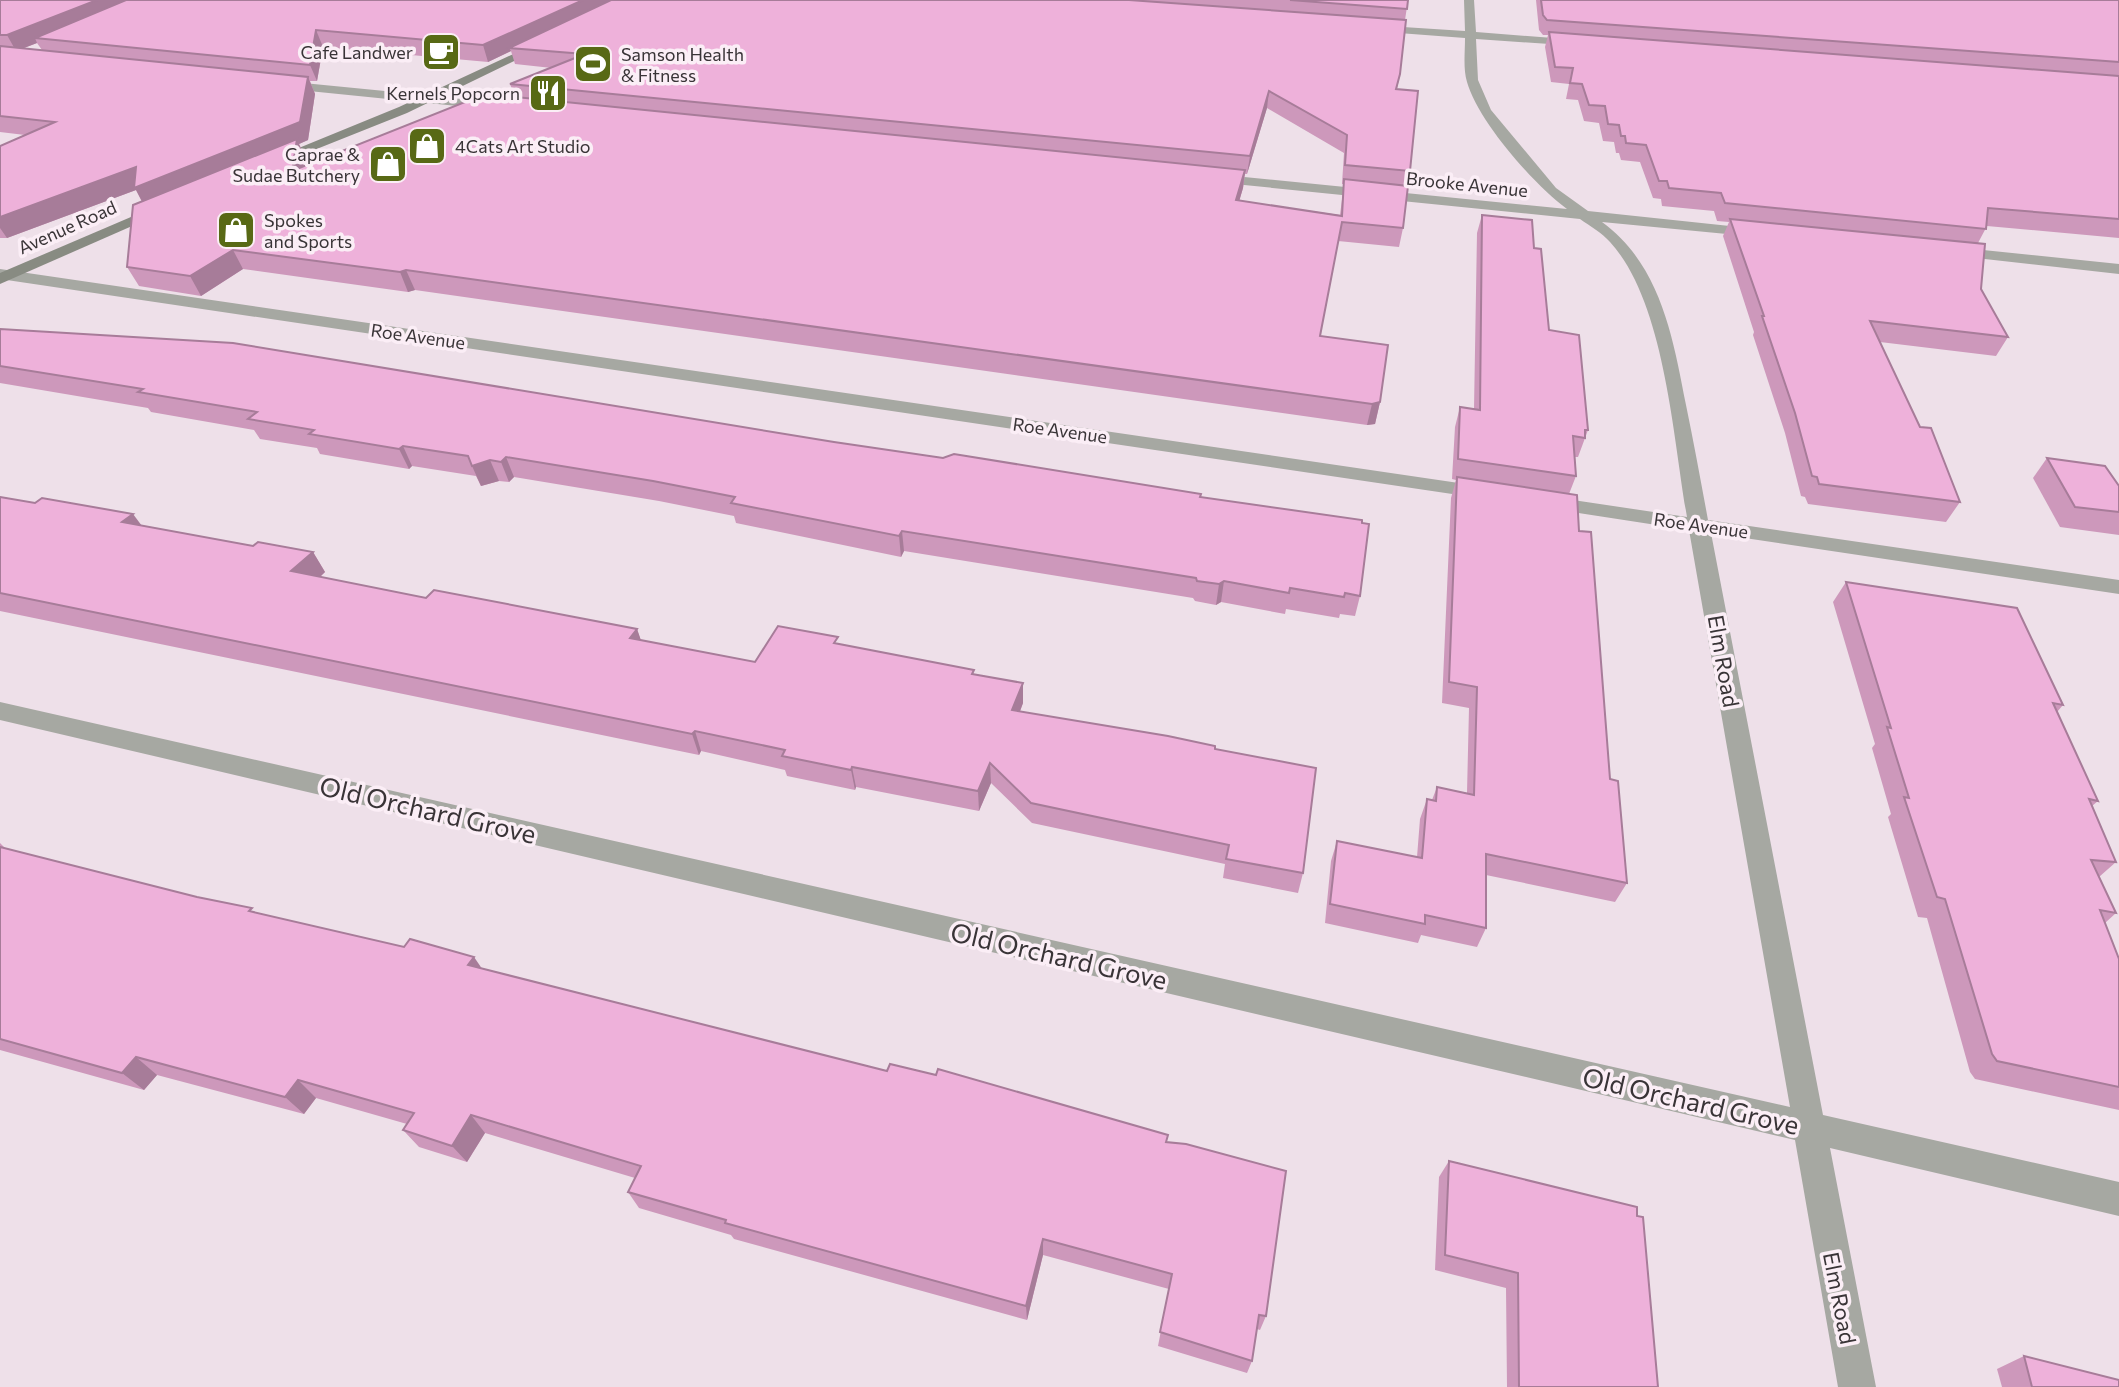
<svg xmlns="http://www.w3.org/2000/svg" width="2119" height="1387" font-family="Commissioner,sans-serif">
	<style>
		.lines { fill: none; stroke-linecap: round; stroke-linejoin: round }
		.street { fill: #a6a8a2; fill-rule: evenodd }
		.secondary { fill: #888b82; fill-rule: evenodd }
		.wall { fill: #cd98bb; fill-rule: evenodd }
		.shaded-wall { fill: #a77c99 }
		.building { fill: #eeb1da; stroke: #a77c99; stroke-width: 2 }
		.labels { text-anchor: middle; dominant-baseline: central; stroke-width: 7; stroke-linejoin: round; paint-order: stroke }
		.far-poi-label { font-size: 18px; fill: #393437; stroke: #fbeef6; text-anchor: end }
		.far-street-label { font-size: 18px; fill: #393437; stroke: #fbeef6 }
		.street-label { font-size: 22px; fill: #393437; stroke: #fbeef6 }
		.near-street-label { font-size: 26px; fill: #393437; stroke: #fbeef6 }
	</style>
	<rect width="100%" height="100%" fill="#eee0e9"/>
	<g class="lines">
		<g class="street">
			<path d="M1464 0H1474L1476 32 1579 40 1585 43 1579 46 1476 39 1478 80 1491 110 1556 188 1588 211 1758 229 1765 233 1758 237 1602 222C1661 265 1673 338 1686 405 1694 444 1701 482 1708 520L2119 580V594L1711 533 1823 1115 2119 1182V1216L1830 1148 1876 1387H1838L1795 1140 0 720V702L1790 1107 1689 530 1546 508 1536 502 1546 496 1687 517C1673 437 1665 302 1610 242 1602 233 1590 226 1580 219L1214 182 1207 178 1214 174 1567 209C1534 185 1478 121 1467 82 1463 69 1465 52 1465 38L1372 31 1367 28 1372 25 1465 31Z"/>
			<path d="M283 81 497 102 503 106 497 110 279 88 277 85Z"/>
			<path d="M1954 247 2119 264V274L1949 255 1946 252Z"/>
			<path d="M0 269 1486 487 1496 493 1486 499 0 279Z"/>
		</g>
		<g class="secondary">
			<path d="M537 43 547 45 407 113 279 164 267 161 399 107Z"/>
			<path d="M159 205 166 209 164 212 0 284V273Z"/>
		</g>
	</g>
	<g class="wall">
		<path d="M0 0H1408L1405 20 1400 74 1397 89 1410 171 1407 185 1403 228 1399 247 1338 241 1320 336 1380 402 1375 424 1367 425 415 290 408 292 243 269 201 296 139 286 127 267 142 202 136 190 7 238H0V146L25 135 0 132ZM37 43 42 50 24 48ZM323 47 488 62 511 51 515 64 552 68 510 84 515 97 304 166 305 157 299 144 308 140 315 94 310 81H317ZM1267 108 1344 153 1342 184H1344L1340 215 1239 201 1243 188 1245 174H1247Z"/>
		<path d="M1536 0H2119V238L1987 226 1978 243 1981 289 2008 337 1996 356 1880 342 1920 427 1960 502 1946 522 1808 504 1805 497 1801 496 1785 433 1753 335 1754 332 1723 236 1729 222 1717 221 1714 211 1662 206 1661 199 1653 198 1640 162 1621 160 1619 153H1616L1614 142 1603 141 1599 123 1584 121 1578 100 1566 99 1569 84 1551 82 1545 47 1548 35H1543L1539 30Z"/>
		<path d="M1482 215 1534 248 1549 330 1588 430 1578 457H1575L1576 476 1569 494 1579 531 1610 779 1627 883 1615 902 1486 875V928L1477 947 1421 935 1418 943 1325 923 1331 861 1337 841 1417 857 1420 819 1427 799 1432 800 1437 787 1467 793 1469 708 1442 703 1451 498 1456 480 1452 479 1455 427 1460 407 1474 409 1477 233Z"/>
		<path d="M0 329 834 442 1200 497 1360 596 1355 616 1340 614 1339 618 1286 609 1285 614 1221 602 1216 605 1195 601 1193 598 904 551 901 557 736 523 734 516 659 501 514 477 509 482 499 481 481 486 476 476 412 466 409 469 320 454 317 448 260 439 254 430 151 412 148 408 0 383Z"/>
		<path d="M2047 458 2119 486V535L2060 527 2033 478Z"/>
		<path d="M0 497 35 503 142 526 253 546 313 552 325 572 320 577 426 598 637 629 641 641 755 662 840 644 974 674 1023 683V703L1020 711 1215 749 1303 873 1298 893 1223 878 1225 864 1032 823 991 783 979 811 856 787 855 790 787 776 785 770 701 751 699 755 0 611Z"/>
		<path d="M1846 582 2063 705 2057 712 2098 801 2092 806 2116 862 2099 877 2116 913 2105 923 2119 959V1110L1975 1079 1970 1072 1927 918 1918 917 1888 817 1891 814 1872 748 1875 744 1833 602Z"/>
		<path d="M0 843 5 848 257 913 481 968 1167 1142 1266 1316 1260 1330 1257 1329 1252 1361 1247 1373 1158 1346 1169 1289 1043 1255 1027 1320 734 1239 731 1235 639 1208 628 1192 635 1178 485 1133 467 1162 419 1147 403 1130 407 1124 316 1098 304 1114 157 1075 144 1090 0 1050Z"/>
		<path d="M1449 1161 1637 1216 1658 1387H1507L1506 1288 1435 1270 1439 1177Z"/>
		<path d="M2024 1356 2119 1387H2002L1997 1369Z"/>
	</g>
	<g class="shaded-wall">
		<path d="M97 0H144L35 38 37 43 16 51 7 35Z"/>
		<path d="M583 0H620L509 48 511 51 488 62 483 45Z"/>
		<path d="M316 30 323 47 317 81 310 65Z"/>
		<path d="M308 77 315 94 308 140 299 144 305 157 300 189 145 207 136 190 7 238 0 228V217Z"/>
		<path d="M1269 91 1267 108 1247 174 1250 156Z"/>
		<path d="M1245 170 1243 188 1234 219 1236 200Z"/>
		<path d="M233 250 243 269 201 296 190 276Z"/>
		<path d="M406 270 415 290 408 292 400 272Z"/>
		<path d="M1380 402 1375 424 1367 425 1372 404Z"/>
		<path d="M403 446 412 466 409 469 399 449Z"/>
		<path d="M506 457 514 477 509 482 501 462Z"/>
		<path d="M490 460 499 481 481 486 472 466Z"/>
		<path d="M133 514 148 534 122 522Z"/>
		<path d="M902 531 904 551 901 557 899 536Z"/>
		<path d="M313 552 325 572 304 592 291 571Z"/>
		<path d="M1224 581 1221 602 1216 605 1219 584Z"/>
		<path d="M637 629 644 649 630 638Z"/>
		<path d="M1023 683V703L1013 730 1012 710Z"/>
		<path d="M695 731 701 751 699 755 692 734Z"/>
		<path d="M990 763 991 783 979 811 978 791Z"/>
		<path d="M852 767 856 787 855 790 851 770Z"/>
		<path d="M474 957 487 976 468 965Z"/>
		<path d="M136 1057 157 1075 144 1090 122 1073Z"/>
		<path d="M298 1080 316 1098 304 1114 285 1097Z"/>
		<path d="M471 1115 485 1133 467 1162 452 1146Z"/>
		<path d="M1043 1239V1255L1027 1320 1026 1306Z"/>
	</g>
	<g class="building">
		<path d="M0 0H97L7 35H0Z"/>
		<path d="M126 0H583L483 45 316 30 310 65 35 38Z"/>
		<path d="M611 0H1129L1406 20 1400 74 1396 89 1418 91 1410 171 1345 165 1347 135 1269 91 1250 156 510 84 585 54 509 48Z"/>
		<path d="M1290 0H1408L1407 9Z"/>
		<path d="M1541 0H2119V62L1547 20 1543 15Z"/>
		<path d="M1549 32 2119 76V219L1988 208 1986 229 1725 203 1721 193 1669 188 1667 181H1659L1646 145 1626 143 1625 136H1621L1619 125 1608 124 1605 106 1589 105 1582 84 1570 83 1573 68 1555 67Z"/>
		<path d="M0 46 308 77 300 122 134 188 136 167 0 217V146L55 122 0 116Z"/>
		<path d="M485 94 1245 170 1236 200 1342 216 1344 179 1408 186 1403 228 1342 222 1320 336 1388 345 1380 402 1372 404 406 270 400 272 233 250 190 276 127 267 133 205 297 139 292 171Z"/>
		<path d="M1482 215 1532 220 1534 248 1541 249 1549 330 1579 335 1588 430H1585V438L1573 436 1576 476 1458 459 1460 407 1480 410Z"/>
		<path d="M1730 219 1985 244 1981 289 2008 337 1870 321 1920 427 1931 428 1960 502 1819 484 1817 477 1812 476 1795 413 1762 316H1764Z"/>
		<path d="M0 329 233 343 834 442 943 458 954 454 1201 494 1200 497 1362 520V523L1369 524 1360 596 1345 593 1344 597 1290 588 1289 593 1224 581 1219 584 1197 581 1196 578 902 531 899 536 731 503 735 497 653 481 506 457 501 462 490 460 472 466 468 456 403 446 399 449 309 434 314 430 248 419 257 412 138 392 143 389 0 366Z"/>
		<path d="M2047 458 2105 466 2119 486V512L2075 507Z"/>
		<path d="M1457 477 1577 495 1579 531 1591 532 1610 779 1618 781 1627 883 1486 854V928L1425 915V924L1330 904 1337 841 1422 858 1427 799 1436 801 1437 787 1474 795 1477 687 1449 682Z"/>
		<path d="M0 497 35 503 42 498 133 514 122 522 253 546 258 542 313 552 291 571 426 598 434 590 637 629 630 638 755 662 778 626 838 637 834 643 974 670 972 674 1023 683 1012 710 1168 736 1215 746V749L1316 768 1303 873 1226 859 1229 845 1031 803 990 763 978 791 852 767 851 770 782 756 785 750 695 731 692 734 0 593Z"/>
		<path d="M1846 582 2017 608 2063 705 2053 703 2098 801 2089 799 2116 862 2091 860 2116 913 2100 910 2119 959V1087L1997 1061 1992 1054 1945 899 1937 897 1904 797 1909 798 1887 727 1891 728Z"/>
		<path d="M0 847 197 897 252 908 249 911 404 947 410 939 474 957 468 965 887 1071 890 1064 936 1075 938 1069 1168 1135 1166 1142 1186 1144 1286 1171 1266 1316 1259 1315 1252 1361 1160 1332 1172 1274 1043 1239 1026 1306 725 1223 726 1220 628 1192 641 1166 471 1115 452 1146 403 1130 414 1113 298 1080 285 1097 136 1057 122 1073 0 1039Z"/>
		<path d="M1449 1161 1637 1207V1216L1643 1217 1658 1387H1519L1518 1273 1445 1255Z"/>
		<path d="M2024 1356 2119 1380V1387H2032Z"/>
	</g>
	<defs>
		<symbol id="cafe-square" viewBox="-11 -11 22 22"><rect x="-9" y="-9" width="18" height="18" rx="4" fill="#586915" stroke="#fbeef6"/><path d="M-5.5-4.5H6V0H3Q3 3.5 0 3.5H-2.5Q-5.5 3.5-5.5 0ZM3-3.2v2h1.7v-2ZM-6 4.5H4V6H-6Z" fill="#fff"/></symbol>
		<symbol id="stadium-square" viewBox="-11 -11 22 22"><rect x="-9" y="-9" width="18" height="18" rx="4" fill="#586915" stroke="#fbeef6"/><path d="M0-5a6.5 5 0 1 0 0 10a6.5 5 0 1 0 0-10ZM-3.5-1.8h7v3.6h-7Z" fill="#fff"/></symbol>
		<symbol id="restaurant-square" viewBox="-11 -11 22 22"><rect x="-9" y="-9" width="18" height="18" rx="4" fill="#586915" stroke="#fbeef6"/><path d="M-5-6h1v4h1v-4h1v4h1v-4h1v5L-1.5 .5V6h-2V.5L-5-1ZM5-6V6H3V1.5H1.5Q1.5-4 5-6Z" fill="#fff"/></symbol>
		<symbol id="shop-square" viewBox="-11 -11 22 22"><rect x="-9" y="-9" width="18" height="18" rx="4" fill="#586915" stroke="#fbeef6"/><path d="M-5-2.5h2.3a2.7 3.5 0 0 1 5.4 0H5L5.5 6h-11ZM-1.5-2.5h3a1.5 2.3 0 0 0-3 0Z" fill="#fff"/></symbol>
	</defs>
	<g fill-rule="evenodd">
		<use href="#cafe-square" x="419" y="30" width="44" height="44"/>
		<use href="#stadium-square" x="571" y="42" width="44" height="44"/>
		<use href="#restaurant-square" x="526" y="71" width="44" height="44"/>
		<use href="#shop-square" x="405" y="124" width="44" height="44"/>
		<use href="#shop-square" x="366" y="142" width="44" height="44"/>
		<use href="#shop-square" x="214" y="208" width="44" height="44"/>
	</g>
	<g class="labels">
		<g class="far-poi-label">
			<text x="413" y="52">Cafe Landwer</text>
			<text x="621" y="54" text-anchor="start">Samson Health<tspan x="621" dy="21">&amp; Fitness</tspan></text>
			<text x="520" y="93">Kernels Popcorn</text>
			<text x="455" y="146" text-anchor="start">4Cats Art Studio</text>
			<text x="360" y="154">Caprae &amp;<tspan x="360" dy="21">Sudae Butchery</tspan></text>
			<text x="264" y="220" text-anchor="start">Spokes<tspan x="264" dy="21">and Sports</tspan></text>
		</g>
		<g class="far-street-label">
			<text transform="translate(1467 184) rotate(6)">Brooke Avenue</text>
			<text transform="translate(67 227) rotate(-24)">Avenue Road</text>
			<text transform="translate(418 336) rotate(8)">Roe Avenue</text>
			<text transform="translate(1060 430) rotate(8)">Roe Avenue</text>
			<text transform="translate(1701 525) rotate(8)">Roe Avenue</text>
		</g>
		<g class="street-label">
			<text transform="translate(1724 661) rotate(80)">Elm Road</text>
			<text transform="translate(1840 1298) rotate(79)">Elm Road</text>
		</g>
		<g class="near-street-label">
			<text transform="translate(428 809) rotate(13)">Old Orchard Grove</text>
			<text transform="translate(1059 955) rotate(13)">Old Orchard Grove</text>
			<text transform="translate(1691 1100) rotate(13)">Old Orchard Grove</text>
		</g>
	</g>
</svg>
